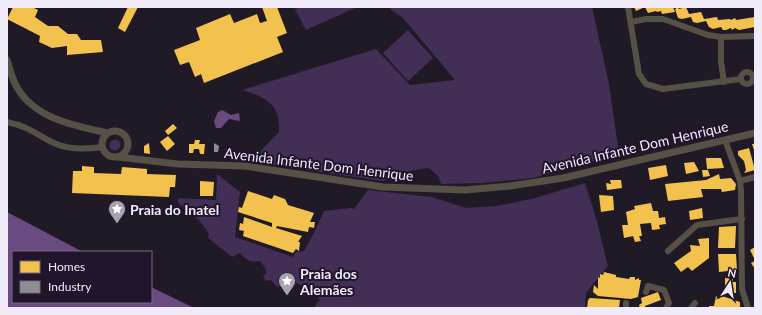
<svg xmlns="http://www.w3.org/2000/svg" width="762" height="315" font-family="Lato,sans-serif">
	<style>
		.green { fill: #432e56 }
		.water { fill: #694b81 }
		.homes { fill: #f2c14e }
		.industry { fill: #8d8d92 }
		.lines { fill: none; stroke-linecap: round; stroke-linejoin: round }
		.minor { stroke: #575047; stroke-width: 6 }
		.tertiary { stroke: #575047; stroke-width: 7 }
		.labels { text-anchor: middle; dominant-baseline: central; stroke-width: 4; stroke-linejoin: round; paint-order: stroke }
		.street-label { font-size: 14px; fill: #f1eaf9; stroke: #21152b }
		.poi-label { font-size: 14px; font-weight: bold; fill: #f1eaf9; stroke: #21152b; text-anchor: start }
	</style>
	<rect width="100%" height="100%" fill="#201a26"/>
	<g class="green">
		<path d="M301 7H357L306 30 295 9Z"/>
		<path d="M390 7H592L609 84 619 154 533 178 482 183 441 184 438 176 429 168 409 171 383 181 250 162 279 132C281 104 265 97 242 90L376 49 410 85 455 80 403 18 391 10Z"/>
		<path d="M408 30 433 58 408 81 383 53Z"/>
		<circle cx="115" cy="145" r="5.5"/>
		<path d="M217 174 240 192 235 237 293 257 296 252 304 251 315 231 324 211 351 208 354 209 368 190 432 197 466 208 497 206 535 198 585 183 596 218 608 266 586 293 585 308H315L316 304 320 300 314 291 292 281 277 287 271 280 266 281 263 276 266 274C266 268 264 265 260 261 251 263 246 260 240 253L232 257 208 238 209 234C202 221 190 212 178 203V198L216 200Z"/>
	</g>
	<g class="water">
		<path d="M222 110 231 115 239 113 240 121 229 119 221 128H216L214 121 218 112Z"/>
		<path d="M7 212 83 252H13V302H151V287L194 308H7Z"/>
	</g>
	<g class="homes">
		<path d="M13 7H32L38 10 35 17 48 26H58L68 34H77L81 40H101L103 52 67 55V46L52 48 39 42 40 36 7 19Z"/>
		<path d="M128 7H138L125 32 118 28Z"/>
		<path d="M262 7H277L287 33 277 37 283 52 204 83 201 74 195 77 189 62 180 65 174 50 200 40 196 28 230 14 234 23 257 14 260 23 267 21Z"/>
		<path d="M634 7H673L675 12 662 14 661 11 657 12 656 11 648 13 645 7 636 11Z"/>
		<path d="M678 7 679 9 686 7 689 14 701 12 704 19 717 17 718 20 730 19 731 20 735 18 736 20 755 17V27L739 30 735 28 732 30 731 28 726 30H723L721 27 713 29 709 27 706 21 697 23 693 22 691 17 682 19 678 18 675 9Z"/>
		<path d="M173 124 177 128 168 135 165 131Z"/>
		<path d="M168 136 175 144 167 151 160 142Z"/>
		<path d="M195 140H200L199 144H205L204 154H200L199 149H194L193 153H189V144H194Z"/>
		<path d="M149 143 150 154 144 153V146Z"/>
		<path d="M752 144H755V153Z"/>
		<path d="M749 148 755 170 744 173 746 170 744 161 738 155V151Z"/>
		<path d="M706 158H721L724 168 707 169Z"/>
		<path d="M694 162 699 171 686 174 684 163Z"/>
		<path d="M666 165 668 176 650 180 648 168Z"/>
		<path d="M82 166 94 167V173L121 174 122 167 147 169V174L176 175 175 187H170L169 197 72 193 73 171H82Z"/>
		<path d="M702 170H708L710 176 703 177Z"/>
		<path d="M719 174 720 179 731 178 736 184 735 190 722 192 721 189H701L703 197 668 201 665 184 706 180Z"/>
		<path d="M610 180H621L622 188 607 190 606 183 611 184Z"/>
		<path d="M200 181 214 182 213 196H200Z"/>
		<path d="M248 191 272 199 274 195 285 199 288 205 314 213 310 222H315L314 228 309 227 308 232 277 226 276 228 302 236 298 242H300L299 251 296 249 293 253 243 236 244 231 239 230 240 223 243 224 244 217 272 227V223L238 212 239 207 242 208Z"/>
		<path d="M599 195 613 196 614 210 601 212Z"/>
		<path d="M651 203 653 211H658L659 218 665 217 666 224 659 225 660 229 652 230 651 223 640 224 642 236H639L641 241 635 242 633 236 624 238 622 225H628L626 212 635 209 634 206Z"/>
		<path d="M702 208 703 218 690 220 689 211Z"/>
		<path d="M736 226 735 248H718L719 227Z"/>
		<path d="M709 238V258L692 271 688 267 681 272 674 263 691 251 690 245 700 246 698 239Z"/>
		<path d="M755 247V260L750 250Z"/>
		<path d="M718 254H736L737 270 719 272Z"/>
		<path d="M755 261V269L751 263Z"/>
		<path d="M604 272 616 275V277L629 279 630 277H635V280L639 278V280H641L638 297 631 299 598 296 593 292 594 285 598 289V277L600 278V274L603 275Z"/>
		<path d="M725 278 733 279 732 282H736V293H725Z"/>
		<path d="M658 292 661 300 645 306V308H640L639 305 642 303 641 298Z"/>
		<path d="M716 296 719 299 720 296 725 297 740 302V308H709V306H714Z"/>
		<path d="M590 298 620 300 619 308H587L588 300Z"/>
	</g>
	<path class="industry" d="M214 143 219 146 218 152H214Z"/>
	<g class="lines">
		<g class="minor">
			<path d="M628 7 639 74 646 84 663 89 741 79"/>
			<path d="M631 22 646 19H663L708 35 721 37 755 36"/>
			<path d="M721 37V62L724 82"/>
			<circle cx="747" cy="78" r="6"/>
			<path d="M7 122C31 127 36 135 56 144 70 150 88 149 103 147"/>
			<path d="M725 140 740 181 741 191 742 289 748 308"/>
			<path d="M740 181 755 177"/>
			<path d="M668 251 697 225 742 219"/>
			<path d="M646 292 648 286 664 290 669 303 666 308"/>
			<path d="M626 303V308"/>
			<path d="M691 308 695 303"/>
		</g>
		<g class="tertiary">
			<path d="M7 60C10 69 12 80 18 89 36 119 76 126 108 133"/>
			<circle cx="115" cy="144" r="13"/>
			<path d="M118 157 178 164 245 166 383 187 465 190 510 186 563 178 755 133"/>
		</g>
	</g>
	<defs>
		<symbol id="sight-pin" viewBox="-11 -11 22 30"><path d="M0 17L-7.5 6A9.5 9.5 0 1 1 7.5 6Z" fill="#a8a1af" stroke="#21152b"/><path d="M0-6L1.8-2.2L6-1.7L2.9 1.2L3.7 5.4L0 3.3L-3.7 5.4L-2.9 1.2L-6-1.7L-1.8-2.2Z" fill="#fff"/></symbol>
	</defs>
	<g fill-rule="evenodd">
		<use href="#sight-pin" x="107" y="199" width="20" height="27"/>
		<use href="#sight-pin" x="277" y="271" width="20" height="27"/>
	</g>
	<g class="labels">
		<g class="street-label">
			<text transform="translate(635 147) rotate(-13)">Avenida Infante Dom Henrique</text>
			<text transform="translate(319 164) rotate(7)">Avenida Infante Dom Henrique</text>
		</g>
		<g class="poi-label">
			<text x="130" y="209">Praia do Inatel</text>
			<text x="300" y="273">Praia dos<tspan x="300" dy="16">Alemães</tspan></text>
		</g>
	</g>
	<rect width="762" height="315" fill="none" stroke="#f1eaf9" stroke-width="16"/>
	<rect x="12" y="251" width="140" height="52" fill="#21152b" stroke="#746a7d"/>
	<rect x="20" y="261" width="20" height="12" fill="#f2c14e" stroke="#746a7d"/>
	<text x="48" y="271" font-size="12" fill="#f1eaf9">Homes</text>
	<rect x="20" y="281" width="20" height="12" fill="#8d8d92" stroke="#746a7d"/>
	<text x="48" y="291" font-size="12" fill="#f1eaf9">Industry</text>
	<g transform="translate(730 283) rotate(12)" stroke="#21152b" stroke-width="3" paint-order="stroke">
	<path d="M0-3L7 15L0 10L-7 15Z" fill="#f1eaf9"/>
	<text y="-6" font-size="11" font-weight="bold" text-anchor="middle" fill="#f1eaf9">N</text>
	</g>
</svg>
